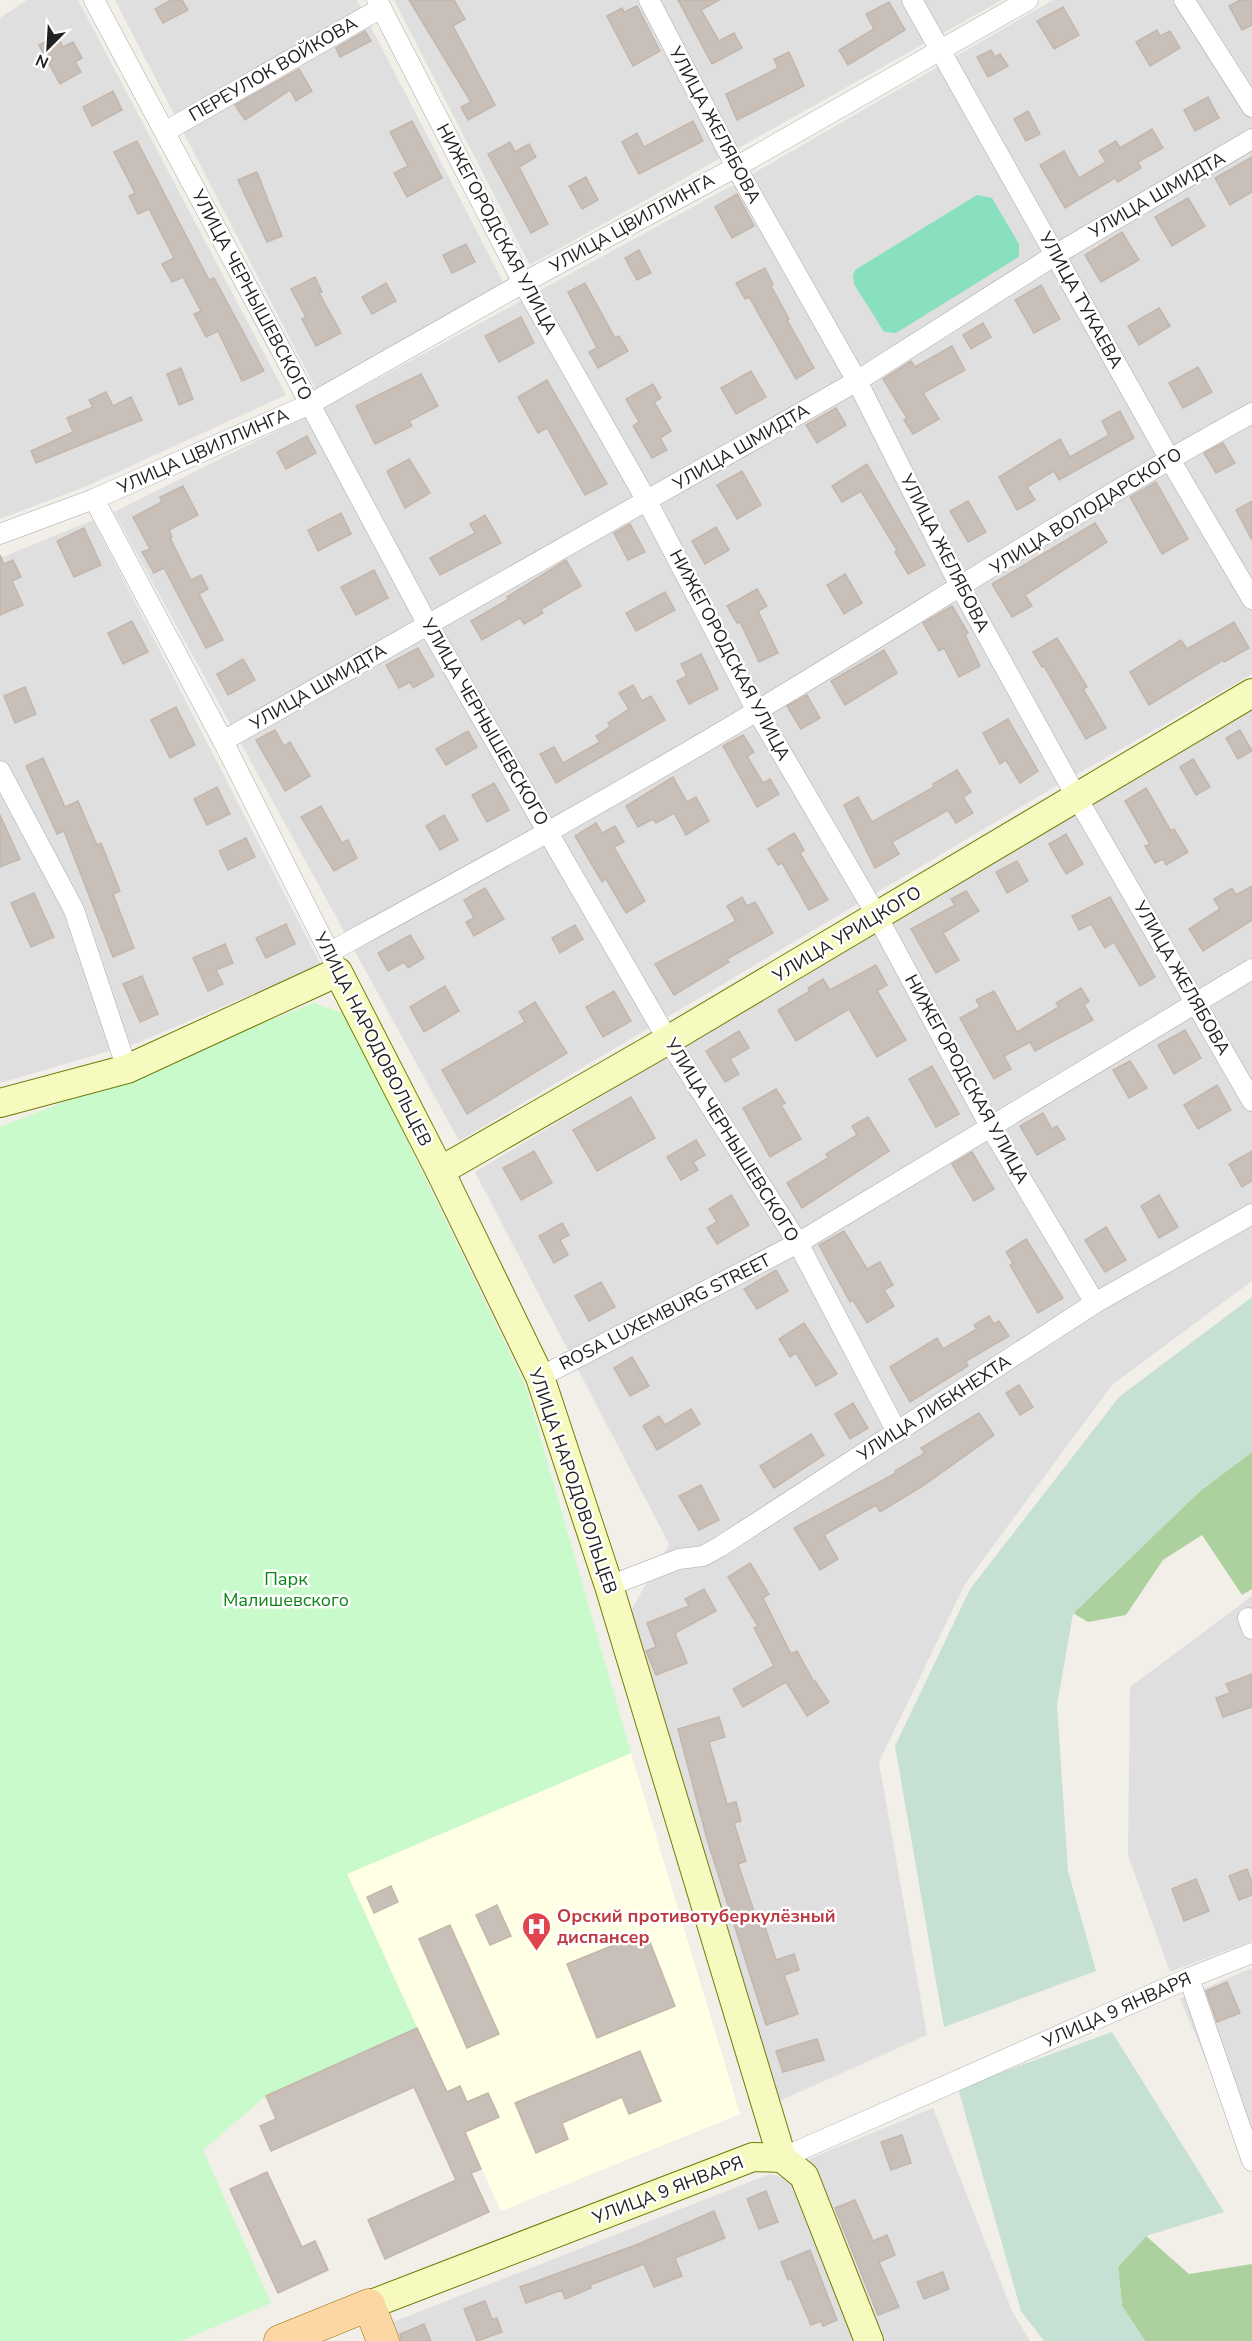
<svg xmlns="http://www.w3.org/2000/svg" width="1252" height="2341" font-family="'Nunito Sans',sans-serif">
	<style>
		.residential { fill: #e0dfdf }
		.education { fill: #ffffe5 }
		.forest { fill: #add19e }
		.wetland { fill: #c6e0d4 }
		.park { fill: #c8facc }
		.pitch { fill: #88e0be }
		.building { fill: #c7bfb8; stroke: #c4b6ab; stroke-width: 1.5 }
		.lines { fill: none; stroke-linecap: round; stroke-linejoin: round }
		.street-casing { stroke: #a9a9a9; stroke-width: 21 }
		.secondary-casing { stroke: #707d05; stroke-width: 30 }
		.primary-casing { stroke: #a06b00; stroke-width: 33 }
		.street { stroke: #fff; stroke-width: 20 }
		.secondary { stroke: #f7fabf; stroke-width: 28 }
		.primary { stroke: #fcd6a4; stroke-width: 32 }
		.labels { text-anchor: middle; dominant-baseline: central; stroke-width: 5; stroke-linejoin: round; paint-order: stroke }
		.street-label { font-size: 18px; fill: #222; stroke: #fff }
		.park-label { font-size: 18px; fill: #0c8416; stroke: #fff }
		.health-label { font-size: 18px; font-weight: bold; fill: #be3a42; stroke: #fff; text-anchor: start }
	</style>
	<rect width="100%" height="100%" fill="#f2efe9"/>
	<g class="residential">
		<path d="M27 0H78L286 395 87 486 0 519V18Z"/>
		<path d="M115 0H357L503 282 317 391Z"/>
		<path d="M394 0H1002L530 265Z"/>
		<path d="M1053 0H1252V674L1046 792 459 1141 114 512 335 402 735 184Z"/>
		<path d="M93 520 321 965 137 1043 0 1083V558Z"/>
		<path d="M1252 710V1281L1112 1385 965 1584 879 1762 927 2035 777 2102 629 1614 669 1544 475 1172 1072 814Z"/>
		<path d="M1252 1596V1941L1170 1972 1128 1855 1130 1687Z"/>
		<path d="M1252 1968V2168L1180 1999Z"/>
		<path d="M933 2108 1012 2311 1030 2341H880L809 2159Z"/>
		<path d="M770 2174 791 2180 858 2341H395L388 2324Z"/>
	</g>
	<path class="education" d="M631 1753 740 2114 501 2211 347 1874Z"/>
	<g class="forest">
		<path d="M1252 1452V1589L1242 1595 1202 1535 1163 1560 1126 1615 1088 1622 1073 1613 1200 1491Z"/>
		<path d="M1146 2236 1189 2274 1252 2264V2341H1145L1122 2306 1118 2267Z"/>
	</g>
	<g class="wetland">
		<path d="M1252 1297V1452L1200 1491 1073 1614 1057 1705 1068 1871 1096 1971 944 2027 895 1746 970 1589 1119 1397Z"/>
		<path d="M1112 2032 1224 2212 1146 2236 1118 2267 1122 2306 1145 2341H1044L1021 2311 958 2088Z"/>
	</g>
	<path class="park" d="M314 1003 346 1014 526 1387 631 1753 347 1874 417 2028 266 2096 203 2150 271 2303 181 2341H0V1127Z"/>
	<path class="pitch" d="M977 195 992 198 1019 244V257L896 333 884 332 854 284 853 276 855 270Z"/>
	<g class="building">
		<path d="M171 0H182L188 10 163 23 155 9Z"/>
		<path d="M409 0H454L465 19 453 26 495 105 468 120 461 107 471 102Z"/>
		<path d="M678 0H719L701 10 719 41 734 33 742 48 712 64Z"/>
		<path d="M1240 0H1252V25L1242 30 1229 6Z"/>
		<path d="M889 2 905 30 848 65 839 50 874 29 866 14Z"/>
		<path d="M637 6 660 51 633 66 607 16 622 8 624 12Z"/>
		<path d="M1063 7 1079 35 1054 49 1037 21Z"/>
		<path d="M1157 30 1160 36 1170 31 1180 48 1150 66 1136 42Z"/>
		<path d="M365 31 371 41 340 57 336 48Z"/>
		<path d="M57 35 63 47 73 42 82 58 75 62 81 72 60 84 39 45Z"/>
		<path d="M991 50 995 57 1000 54 1008 66 988 77 977 57Z"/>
		<path d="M789 52 804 86 737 120 726 94 778 68 774 59Z"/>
		<path d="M299 69 312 91 296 101 290 90 245 120 235 105Z"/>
		<path d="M113 91 122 110 92 126 83 107Z"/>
		<path d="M1208 97 1219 118 1195 131 1184 110Z"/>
		<path d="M1028 111 1040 134 1026 141 1014 119Z"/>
		<path d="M412 121 442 178 407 197 394 173 408 166 390 132Z"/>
		<path d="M693 121 703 141 639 174 622 142 637 133 644 147Z"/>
		<path d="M1152 129 1163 148 1138 162 1141 168 1118 182 1115 178 1065 208 1040 165 1064 151 1079 178 1106 162 1099 151 1116 141 1120 148Z"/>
		<path d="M137 141 209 280 214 278 264 371 242 381 218 331 206 337 194 314 201 311 183 277 172 282 162 264 174 258 149 209 138 214 129 196 135 193 114 152Z"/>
		<path d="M510 142 515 152 529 144 536 157 519 167 548 224 531 233 488 154Z"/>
		<path d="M1252 157V192L1230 205 1215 178Z"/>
		<path d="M257 172 282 236 267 242 238 180Z"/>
		<path d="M586 177 598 200 582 209 569 186Z"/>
		<path d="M737 194 754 226 732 238 715 207Z"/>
		<path d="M1188 198 1205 226 1172 246 1155 217Z"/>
		<path d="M1122 232 1139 260 1101 282 1085 255Z"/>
		<path d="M466 244 475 262 452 273 443 255Z"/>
		<path d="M639 250 651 273 637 280 625 258Z"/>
		<path d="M765 268 773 284 771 286 789 319 787 320 814 368 796 379 749 297 745 299 736 283Z"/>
		<path d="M315 277 322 292 319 293 341 333 316 346 302 319 306 317 291 289Z"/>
		<path d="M386 283 396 301 372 314 362 297Z"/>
		<path d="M585 283 615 338 619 336 628 351 598 368 589 352 597 348 568 292Z"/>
		<path d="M1041 285 1060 319 1034 333 1015 300Z"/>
		<path d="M1159 308 1170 326 1139 345 1128 326Z"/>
		<path d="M521 317 534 343 499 362 485 336Z"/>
		<path d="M983 323 991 337 971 349 963 335Z"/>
		<path d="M952 346 965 370 923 393 939 419 913 434 904 420 907 418 883 379 911 361 915 367Z"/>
		<path d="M1198 367 1212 392 1183 408 1169 383Z"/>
		<path d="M181 368 193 399 179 405 167 374Z"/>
		<path d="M751 371 766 397 736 414 721 388Z"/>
		<path d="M421 374 438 406 409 421 412 426 375 444 356 406Z"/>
		<path d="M547 380 607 484 585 495 547 428 538 433 518 397Z"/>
		<path d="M653 384 661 398 654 402 671 431 660 438 667 450 652 458 633 426 639 422 626 399Z"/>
		<path d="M106 392 113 406 131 397 142 420 36 463 31 451 73 432 67 418 93 407 89 400Z"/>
		<path d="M836 408 846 425 817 443 806 425Z"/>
		<path d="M1120 411 1134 438 1059 480 1054 471 1027 487 1035 500 1017 510 999 477 1060 439 1070 457 1109 435 1102 421Z"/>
		<path d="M307 436 316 453 286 469 277 452Z"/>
		<path d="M1223 443 1235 463 1216 473 1204 453Z"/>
		<path d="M409 459 430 493 405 508 387 471Z"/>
		<path d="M867 464 925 565 908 574 895 552 897 550 861 491 842 502 832 486Z"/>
		<path d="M742 471 761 505 737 519 717 485Z"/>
		<path d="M1156 482 1188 539 1162 554 1130 497Z"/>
		<path d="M183 486 198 515 169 530 172 537 170 538 191 580 201 575 208 589 199 594 223 640 206 648 164 568 154 573 142 552 150 549 133 517 162 502 160 497Z"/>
		<path d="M968 501 986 532 968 542 950 511Z"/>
		<path d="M1252 501V540L1236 510Z"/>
		<path d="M341 513 351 534 318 551 308 530Z"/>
		<path d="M485 515 501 543 440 575 430 558 475 533 470 524Z"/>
		<path d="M1095 523 1107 542 1025 595 1032 606 1012 617 992 584Z"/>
		<path d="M630 524 645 552 628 560 614 533Z"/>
		<path d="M716 527 729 550 705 564 692 541Z"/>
		<path d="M84 528 101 565 74 577 57 541Z"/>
		<path d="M0 555 4 564 13 560 21 577 12 581 23 605 0 615Z"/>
		<path d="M566 560 581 586 541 609 543 613 524 624 520 618 482 640 471 621 509 599 507 597Z"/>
		<path d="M374 570 388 598 356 615 341 587Z"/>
		<path d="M845 574 862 603 844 614 827 585Z"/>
		<path d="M757 589 767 606 758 611 778 653 759 662 740 622 737 623 727 606Z"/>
		<path d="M665 592 675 610 636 631 626 613Z"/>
		<path d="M952 606 968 633 965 635 980 666 959 677 944 648 939 651 923 623Z"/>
		<path d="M132 621 148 652 123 664 108 633Z"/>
		<path d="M1234 622 1249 648 1224 662 1223 660 1149 705 1130 672 1181 640 1187 649Z"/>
		<path d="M1057 638 1087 687 1083 689 1106 728 1086 739 1044 666 1042 667 1033 652Z"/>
		<path d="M418 648 434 676 413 688 410 682 399 688 386 665Z"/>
		<path d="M884 650 897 673 845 705 831 681Z"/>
		<path d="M701 654 718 689 689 704 677 681 687 676 681 664Z"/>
		<path d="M243 659 255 680 228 695 217 674Z"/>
		<path d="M633 685 642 701 651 696 665 720 556 783 540 754 554 747 563 763 600 742 596 736 610 727 608 723 629 709 619 693Z"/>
		<path d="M25 687 36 714 15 723 4 696Z"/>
		<path d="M807 695 820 718 801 729 787 706Z"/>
		<path d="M176 707 195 745 170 758 151 720Z"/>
		<path d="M1008 719 1038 771 1020 783 1006 760 1000 764 983 733Z"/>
		<path d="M275 730 284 746 290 742 310 776 285 791 256 740Z"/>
		<path d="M1240 730 1252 751 1238 759 1226 738Z"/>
		<path d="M468 731 477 747 446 765 436 749Z"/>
		<path d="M743 735 754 752 747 756 763 783 770 779 779 794 757 807 723 746Z"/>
		<path d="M43 758 65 807 78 801 97 845 101 843 120 891 113 894 134 948 113 957 64 831 57 834 26 766Z"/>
		<path d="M1193 759 1210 787 1196 795 1180 767Z"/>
		<path d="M957 770 971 792 963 797 973 813 956 823 948 810 892 842 899 854 875 868 844 805 858 797 872 822 934 787 933 784Z"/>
		<path d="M673 777 687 802 696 797 709 821 686 835 674 813 656 823 653 819 638 827 626 806Z"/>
		<path d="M494 783 509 810 487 822 472 795Z"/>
		<path d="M217 787 230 814 207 825 194 799Z"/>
		<path d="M1146 788 1171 831 1174 829 1188 852 1166 865 1163 859 1155 863 1145 846 1150 844 1125 801Z"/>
		<path d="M321 806 342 843 348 840 357 858 334 871 301 817Z"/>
		<path d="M0 815 20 859 0 867Z"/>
		<path d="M444 815 458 840 440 850 426 826Z"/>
		<path d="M596 823 602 833 615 826 624 842 614 847 645 901 626 913 606 879 602 882 575 836Z"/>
		<path d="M794 833 804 850 800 853 828 900 809 910 782 863 778 865 768 849Z"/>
		<path d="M1066 834 1083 864 1066 874 1049 844Z"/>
		<path d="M246 838 255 857 228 870 219 851Z"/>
		<path d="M1017 861 1028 881 1007 893 996 872Z"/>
		<path d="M1252 886V920L1203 951 1189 929 1220 909 1214 899 1232 888 1236 895Z"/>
		<path d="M485 888 504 919 474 936 466 922 474 918 464 900Z"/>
		<path d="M966 891 979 911 943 933 959 960 936 973 911 929 955 905 951 899Z"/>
		<path d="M34 893 54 937 31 947 11 903Z"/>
		<path d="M742 897 747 906 755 902 773 933 727 959 729 962 674 995 655 964 736 921 727 906Z"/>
		<path d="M1110 897 1155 977 1140 986 1114 942 1105 948 1091 924 1079 930 1072 916Z"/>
		<path d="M286 924 295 944 266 958 256 938Z"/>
		<path d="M575 925 583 939 560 953 552 938Z"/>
		<path d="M410 935 424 958 408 968 404 962 388 971 378 953Z"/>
		<path d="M225 944 233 963 216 970 223 984 208 991 193 958Z"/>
		<path d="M876 965 887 985 877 991 906 1040 877 1057 849 1009 796 1041 778 1010 810 991 808 988 823 979 830 990Z"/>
		<path d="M142 976 158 1014 140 1022 123 984Z"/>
		<path d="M445 986 459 1011 424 1032 410 1007Z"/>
		<path d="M1081 988 1089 1001 1084 1005 1093 1020 1035 1051 1030 1042 1004 1056 1011 1069 994 1079 960 1018 980 1007 976 1000 994 991 1017 1032 1059 1007 1056 1003Z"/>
		<path d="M614 991 631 1021 603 1037 586 1007Z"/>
		<path d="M535 1002 567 1053 467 1114 442 1070 525 1022 519 1012Z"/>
		<path d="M1185 1030 1201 1058 1174 1074 1158 1045Z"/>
		<path d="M739 1031 749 1048 730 1059 739 1074 725 1082 706 1051Z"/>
		<path d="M1130 1061 1147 1088 1129 1098 1113 1070Z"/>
		<path d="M932 1066 959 1114 936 1127 909 1079Z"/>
		<path d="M1217 1085 1231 1110 1198 1129 1184 1105Z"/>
		<path d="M776 1089 785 1103 781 1105 801 1139 770 1157 743 1108Z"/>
		<path d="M631 1097 655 1138 597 1171 573 1130Z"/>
		<path d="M1043 1113 1052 1129 1057 1126 1065 1139 1037 1155 1020 1126Z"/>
		<path d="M868 1117 889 1151 802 1208 787 1183 828 1158 826 1154 857 1135 852 1126Z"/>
		<path d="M696 1140 705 1155 693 1162 698 1170 681 1180 667 1157Z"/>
		<path d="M534 1151 552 1183 521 1200 503 1168Z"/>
		<path d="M1252 1151V1181L1242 1187 1229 1164Z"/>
		<path d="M972 1152 994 1189 974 1201 952 1164Z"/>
		<path d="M731 1195 749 1225 717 1244 707 1228 717 1222 709 1209Z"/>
		<path d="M1159 1195 1178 1227 1159 1238 1141 1206Z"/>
		<path d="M562 1223 569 1235 560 1240 568 1255 554 1263 539 1236Z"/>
		<path d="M1106 1227 1126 1260 1105 1272 1085 1240Z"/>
		<path d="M844 1231 867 1269 880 1262 893 1285 884 1290 894 1306 867 1323 853 1300 850 1302 819 1245Z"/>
		<path d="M1026 1239 1063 1298 1038 1313 1010 1265 1013 1263 1006 1252Z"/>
		<path d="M776 1270 788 1291 757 1309 744 1289Z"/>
		<path d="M601 1282 615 1307 589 1321 575 1296Z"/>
		<path d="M989 1316 994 1324 999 1321 1009 1336 966 1361 968 1366 910 1402 890 1367 937 1338 943 1349 977 1329 974 1325Z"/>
		<path d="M804 1323 837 1374 816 1386 796 1353 790 1357 779 1339Z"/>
		<path d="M632 1357 649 1386 630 1396 614 1368Z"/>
		<path d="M1019 1385 1033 1407 1020 1415 1006 1393Z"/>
		<path d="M853 1403 868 1428 850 1439 835 1414Z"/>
		<path d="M691 1409 700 1424 657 1450 643 1426 659 1416 665 1425Z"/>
		<path d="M979 1413 994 1435 924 1485 880 1512 876 1505 824 1535 838 1559 820 1570 794 1528 896 1473 895 1471 925 1453 921 1448Z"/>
		<path d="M811 1434 824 1455 774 1488 760 1466Z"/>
		<path d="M701 1485 719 1520 699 1530 679 1496Z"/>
		<path d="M750 1563 769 1594 763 1598 791 1654 797 1651 814 1682 815 1681 829 1702 807 1716 786 1682 743 1707 733 1689 774 1666 754 1628 758 1626 728 1577Z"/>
		<path d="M704 1589 716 1611 675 1633 687 1663 656 1675 646 1651 656 1647 647 1623 689 1606 685 1599Z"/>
		<path d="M1252 1674V1707L1223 1717 1216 1698 1230 1693 1226 1684Z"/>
		<path d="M719 1717 725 1737 709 1742 727 1804 736 1802 741 1821 734 1823 746 1861 738 1864 758 1923 763 1921 776 1960 794 1954 799 1970 784 1975 798 2014 766 2025 707 1839 678 1729Z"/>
		<path d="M1247 1869 1252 1882V1895L1239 1900 1229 1876Z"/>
		<path d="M1196 1879 1209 1911 1184 1921 1172 1889Z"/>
		<path d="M391 1886 398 1902 374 1913 367 1897Z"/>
		<path d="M497 1905 511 1936 490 1945 476 1915Z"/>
		<path d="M450 1925 499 2034 467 2048 419 1939Z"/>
		<path d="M646 1932 675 2006 597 2038 567 1964Z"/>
		<path d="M1227 1982 1240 2013 1217 2022 1206 1991Z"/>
		<path d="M417 2028 447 2092 460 2086 467 2102 488 2093 499 2117 465 2132 481 2169 471 2173 489 2212 385 2259 368 2220 456 2180 414 2087 271 2151 260 2126 276 2119 266 2096Z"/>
		<path d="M817 2039 824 2060 783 2072 776 2051Z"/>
		<path d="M640 2051 661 2101 629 2114 622 2097 562 2123 568 2139 536 2153 515 2103Z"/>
		<path d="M902 2135 911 2163 891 2170 881 2142Z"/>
		<path d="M267 2172 302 2247 315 2241 328 2270 278 2293 230 2189Z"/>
		<path d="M766 2191 778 2222 759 2229 747 2199Z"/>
		<path d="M855 2200 873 2241 887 2235 895 2255 879 2262 899 2307 878 2315 835 2208Z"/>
		<path d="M714 2211 725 2238 675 2258 682 2276 654 2287 644 2264 590 2285 591 2288 565 2299 562 2290 526 2303 520 2287 636 2245Z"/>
		<path d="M810 2250 837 2320 823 2326 821 2321 811 2325 791 2278 788 2280 781 2262Z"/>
		<path d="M943 2272 949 2289 924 2299 917 2282Z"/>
		<path d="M485 2301 492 2319 497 2318 502 2332 477 2341 464 2309Z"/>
		<path d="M424 2324 431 2341H401L400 2334Z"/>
	</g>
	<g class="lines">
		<defs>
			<g id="street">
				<path d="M94 0 428 625 668 1040 798 1243 897 1432"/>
				<path d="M377 0 523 283 647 501 757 711 877 916 991 1128 1095 1303"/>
				<path d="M649 0 736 167 857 381 961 588 1076 796 1252 1101"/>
				<path d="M912 0 1169 458 1252 599"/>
				<path d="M1184 0 1252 107"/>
				<path d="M166 131 381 8"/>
				<path d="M94 499 223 741 335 964"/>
				<path d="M0 534 94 499 310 404 523 283 736 167 1028 0"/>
				<path d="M223 741 857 381 1055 255 1252 139"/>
				<path d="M0 771 74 910 127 1069"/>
				<path d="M330 952C474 873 619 794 760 709 924 611 1084 505 1252 413"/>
				<path d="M540 1377 798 1243 1252 969"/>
				<path d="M609 1586 679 1559 703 1556 721 1546 1095 1303 1252 1214"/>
				<path d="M1248 1618 1252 1629"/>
				<path d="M1189 1978 1252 2161"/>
				<path d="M782 2158 1189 1978 1252 1953"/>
			</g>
			<g id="secondary">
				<path d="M0 1103 127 1069 338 972 440 1171 540 1377 609 1586 782 2158 804 2176 869 2341"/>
				<path d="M440 1171 668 1040 1252 693"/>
				<path d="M369 2305 753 2157 782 2158"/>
			</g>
			<path id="primary" d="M280 2341 369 2305 383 2341"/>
		</defs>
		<use href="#street" class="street-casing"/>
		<use href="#secondary" class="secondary-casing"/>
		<use href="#primary" class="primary-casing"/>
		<use href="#street" class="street"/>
		<use href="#secondary" class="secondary"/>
		<use href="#primary" class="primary"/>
	</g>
	<defs>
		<symbol id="hospital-pin" viewBox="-11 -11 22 30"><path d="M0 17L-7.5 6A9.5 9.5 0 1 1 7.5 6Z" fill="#e0444e" stroke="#fff"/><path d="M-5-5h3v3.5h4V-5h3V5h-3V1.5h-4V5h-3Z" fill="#fff"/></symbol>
	</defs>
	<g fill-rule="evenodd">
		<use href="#hospital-pin" x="520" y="1910" width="33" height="45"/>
	</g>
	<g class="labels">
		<g class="street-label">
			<text transform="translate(273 69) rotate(-30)">ПЕРЕУЛОК ВОЙКОВА</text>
			<text transform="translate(715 125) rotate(62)">УЛИЦА ЖЕЛЯБОВА</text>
			<text transform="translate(1157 195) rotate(-30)">УЛИЦА ШМИДТА</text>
			<text transform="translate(632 223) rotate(-29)">УЛИЦА ЦВИЛЛИНГА</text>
			<text transform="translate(497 229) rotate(62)">НИЖЕГОРОДСКАЯ УЛИЦА</text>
			<text transform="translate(252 295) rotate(62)">УЛИЦА ЧЕРНЫШЕВСКОГО</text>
			<text transform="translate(1081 300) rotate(61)">УЛИЦА ТУКАЕВА</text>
			<text transform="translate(741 447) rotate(-30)">УЛИЦА ШМИДТА</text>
			<text transform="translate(203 451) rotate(-24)">УЛИЦА ЦВИЛЛИНГА</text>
			<text transform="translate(1086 511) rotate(-32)">УЛИЦА ВОЛОДАРСКОГО</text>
			<text transform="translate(945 553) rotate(63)">УЛИЦА ЖЕЛЯБОВА</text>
			<text transform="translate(730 655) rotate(62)">НИЖЕГОРОДСКАЯ УЛИЦА</text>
			<text transform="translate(318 687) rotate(-30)">УЛИЦА ШМИДТА</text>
			<text transform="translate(485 722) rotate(60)">УЛИЦА ЧЕРНЫШЕВСКОГО</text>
			<text transform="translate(847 934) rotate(-31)">УЛИЦА УРИЦКОГО</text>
			<text transform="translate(1182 978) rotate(60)">УЛИЦА ЖЕЛЯБОВА</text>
			<text transform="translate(373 1039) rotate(63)">УЛИЦА НАРОДОВОЛЬЦЕВ</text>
			<text transform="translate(967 1079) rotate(61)">НИЖЕГОРОДСКАЯ УЛИЦА</text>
			<text transform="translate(732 1140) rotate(58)">УЛИЦА ЧЕРНЫШЕВСКОГО</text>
			<text transform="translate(665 1312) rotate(-27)">ROSA LUXEMBURG STREET</text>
			<text transform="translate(934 1408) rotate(-33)">УЛИЦА ЛИБКНЕХТА</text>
			<text transform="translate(573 1481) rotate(71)">УЛИЦА НАРОДОВОЛЬЦЕВ</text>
			<text transform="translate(1117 2010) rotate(-24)">УЛИЦА 9 ЯНВАРЯ</text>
			<text transform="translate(668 2190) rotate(-21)">УЛИЦА 9 ЯНВАРЯ</text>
		</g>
		<g class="park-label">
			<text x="286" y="1579">Парк<tspan x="286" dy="21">Малишевского</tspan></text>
		</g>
		<g class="health-label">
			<text x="557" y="1916">Орский противотуберкулёзный<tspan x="557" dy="21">диспансер</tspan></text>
		</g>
	</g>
	<g transform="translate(48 48) rotate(204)" stroke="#ffffff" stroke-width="4.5" paint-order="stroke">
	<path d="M0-4.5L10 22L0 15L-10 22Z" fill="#222222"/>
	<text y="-9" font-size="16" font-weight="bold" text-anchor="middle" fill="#222222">N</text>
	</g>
</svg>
